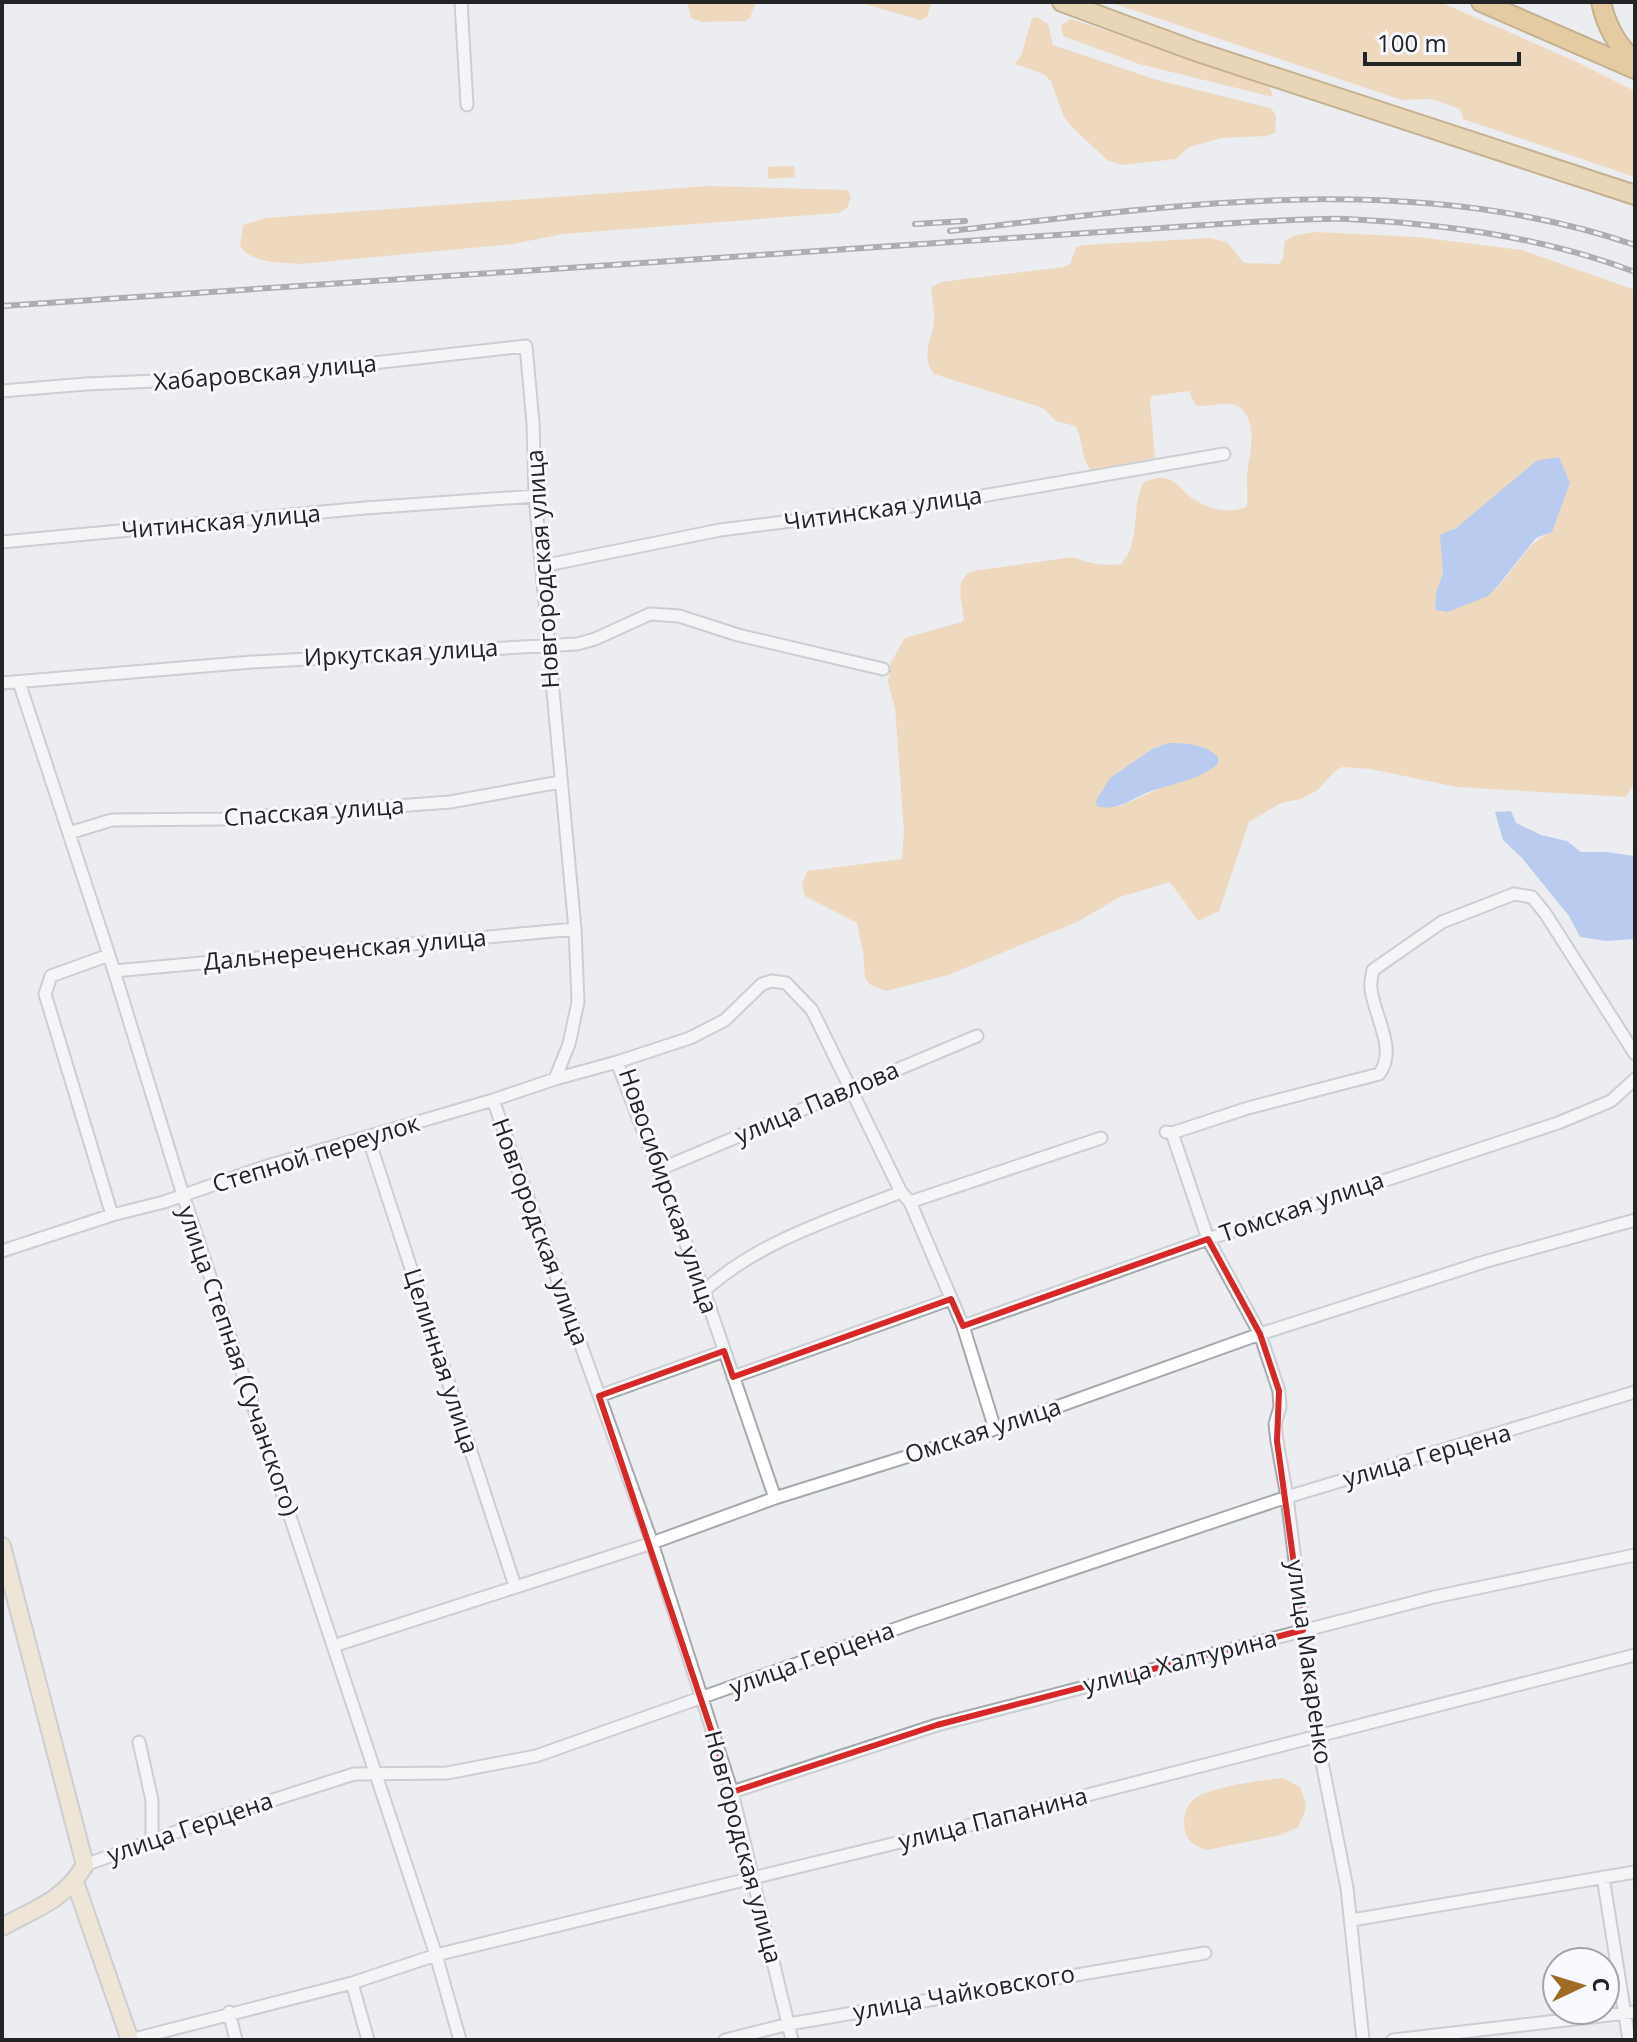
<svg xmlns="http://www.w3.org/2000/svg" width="1637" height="2042" font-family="'Open Sans',sans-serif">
  <rect width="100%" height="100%" fill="#ebedf1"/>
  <path fill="#f4c182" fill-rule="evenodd" d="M 687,2 L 756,2 L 750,18 L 745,21 L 702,22 L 691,18 Z
    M 858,2 L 932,2 L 927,17 L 920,20 Z
    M 1109,2 L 1440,2 L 1575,61 L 1635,91 L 1635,177 L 1463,119 L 1460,109 L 1432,99 L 1402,100 Z
    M 1037,17 L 1048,24 L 1053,45 L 1157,80 L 1271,108 L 1276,116 L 1275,133 L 1266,136 L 1222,138 L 1189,147 L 1176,159 L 1121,165 L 1107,160 L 1071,126 L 1064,117 L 1051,81 L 1043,74 L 1015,64 L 1022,53 L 1032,18 Z
    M 1071,19 L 1269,84 L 1273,97 L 1139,64 L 1063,36 L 1061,25 Z
    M 794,166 L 795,177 L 768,179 L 768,167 Z
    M 708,186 L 848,190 L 851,198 L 847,208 L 838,213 L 563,234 L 513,244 L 301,264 C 280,262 252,264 240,246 L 243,225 L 266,218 Z
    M 1316,232 L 1418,237 L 1522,250 L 1635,290 L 1635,782 L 1626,797 L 1457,787 L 1370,769 L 1342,767 L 1334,772 L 1318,790 L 1301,799 L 1281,803 L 1249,822 L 1219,911 L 1198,921 L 1170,882 L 1120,897 L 1077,922 L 948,975 L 886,991 L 869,984 L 865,978 L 863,952 L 857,923 L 805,896 L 802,885 L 807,871 L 902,859 L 904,831 L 895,708 L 888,682 L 891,662 L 905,638 L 962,622 L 964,618 C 962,600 953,579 973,571 L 1073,557 C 1089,564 1104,566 1121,564 C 1142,541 1130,507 1144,482 C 1152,479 1160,476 1168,479 C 1177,482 1182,490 1188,495 C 1204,508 1229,516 1247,506 C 1248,494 1246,479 1248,467 C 1251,451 1257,419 1239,407 C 1226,399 1209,409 1195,405 L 1189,391 L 1152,396 L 1150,399 L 1155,458 L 1091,470 C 1080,458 1084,439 1075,426 L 1056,421 L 1043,408 L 934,374 C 920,356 932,340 934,322 C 935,311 932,299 931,288 L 941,282 L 1064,267 L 1070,264 L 1076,247 L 1084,245 L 1210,238 L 1227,242 L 1244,263 L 1279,264 L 1283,258 L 1285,241 L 1296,235 ZM 1570,483 L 1552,532 C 1522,544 1515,575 1490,593 C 1477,603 1452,606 1435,610 L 1436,592 L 1443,573 L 1441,535 L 1456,528 L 1507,488 ZM 1168,743 L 1161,788 L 1118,807 L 1110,778 L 1152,749 Z
    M 1283,1778 L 1300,1787 L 1305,1801 L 1306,1809 L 1298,1827 L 1281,1835 L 1207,1850 C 1197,1847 1187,1842 1185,1831 C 1183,1820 1184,1809 1192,1801 C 1204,1787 1264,1780 1283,1778 Z"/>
  <path fill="#7ca3ec" d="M 1559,457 L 1570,483 L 1552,532 L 1536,538 L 1501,582 L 1488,596 L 1448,612 L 1435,610 L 1436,592 L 1443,573 L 1440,535 L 1456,528 L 1536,461 Z
    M 1168,743 C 1185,743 1206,744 1218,757 L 1218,764 C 1195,782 1172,783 1146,793 C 1130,800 1115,812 1097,806 L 1096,801 L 1110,778 L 1152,749 Z
    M 1511,811 L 1516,823 L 1541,835 L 1567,841 L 1581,852 L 1606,852 L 1634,856 L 1635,939 L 1607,941 L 1580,937 L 1569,916 L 1522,858 L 1503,840 L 1495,812 Z"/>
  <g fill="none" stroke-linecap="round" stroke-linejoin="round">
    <defs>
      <path id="minor" d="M 461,2 L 467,105
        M 2,391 L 86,384 L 248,377 L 526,346 L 533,423 L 535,496 L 575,929 L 578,1002 L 569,1044 L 555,1079 L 493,1100 L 652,1543 L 732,1792 L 792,2040
        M 2,542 L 365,508 L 535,496
        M 542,566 L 720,530 L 959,500 L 1224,454
        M 19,682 L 109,955 L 183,1195 L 436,1955 L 460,2040
        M 2,683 L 252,662 L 577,644 L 595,639 L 650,614 L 679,616 L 738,635 L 883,669
        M 69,833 L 112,820 L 222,819 L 450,802 L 560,782
        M 109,955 L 51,976 L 45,994 L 112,1215
        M 114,971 L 575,929
        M 555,1079 L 617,1062
        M 1166,1132 L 1172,1133 L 1248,1108 L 1379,1074 C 1398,1050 1374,1016 1371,989 C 1370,983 1372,976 1373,970 L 1442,922 L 1514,894 L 1532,897 L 1545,913 L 1635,1054
        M 1172,1133 L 1208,1239 L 1260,1334 L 1279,1391 L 1280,1407 L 1275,1424 L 1277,1441 L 1287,1497 L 1317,1737 L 1347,1888 L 1363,2040
        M 368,1137 L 515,1586
        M 658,1170 L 977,1036
        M 910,1202 L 1101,1138
        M 2,1251 L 112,1215 L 164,1202 L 264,1167 L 493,1100
        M 704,1291 C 759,1241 833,1219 901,1192
        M 963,1326 L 1208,1239 L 1558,1123 L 1611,1101 L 1635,1079
        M 733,1377 L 951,1299
        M 599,1396 L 724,1351
        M 775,1498 L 704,1291 L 617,1062 L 690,1038 L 725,1020 L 762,984 L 772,981 L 786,983 L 812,1010 L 901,1192 L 910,1202 L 963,1326 L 995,1429
        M 333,1646 L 652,1543 L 775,1498 L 995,1429 L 1260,1334 L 1487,1261 L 1635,1220
        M 139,1742 L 152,1800 L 152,1840
        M 732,1792 L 937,1725 L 1434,1597 L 1635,1555
        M 85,1865 L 201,1823 L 354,1774 L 447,1773 L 536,1756 L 915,1622 L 1287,1497 L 1635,1392
        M 1603,1877 L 1629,2040
        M 1352,1920 L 1635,1872
        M 352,1983 L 368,2040
        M 229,2012 L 236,2040
        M 130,2040 L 352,1983 L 436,1955 L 962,1827 L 1635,1655
        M 725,2040 L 789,2024 L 1205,1953
        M 1393,2040 L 1635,2012"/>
      <path id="secondary" d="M 2,1546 L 85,1865 C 64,1900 37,1908 2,1927
        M 75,1882 L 130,2040"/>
      <path id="primary" d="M 1062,2 L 1195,51 L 1635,195"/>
      <path id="trunk" d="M 1481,2 L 1635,69
        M 1601,2 C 1606,25 1617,46 1635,61"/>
    </defs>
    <use href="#minor" stroke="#a6a9ac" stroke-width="15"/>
    <use href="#secondary" stroke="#a6a9ac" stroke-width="20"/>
    <use href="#primary" stroke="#96681a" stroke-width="22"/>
    <use href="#trunk" stroke="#96681a" stroke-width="22"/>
    <use href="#minor" stroke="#fff" stroke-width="11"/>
    <use href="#secondary" stroke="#f2dcb8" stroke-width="16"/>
    <use href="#primary" stroke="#e5ba72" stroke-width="18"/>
    <use href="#trunk" stroke="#dca343" stroke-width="18"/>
    <defs>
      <path id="rail" d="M 915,224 L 965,221
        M 950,231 C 1176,205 1414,169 1635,245
        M 2,306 L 1250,222 C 1282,221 1315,218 1347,219 C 1444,224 1544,237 1635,272"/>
    </defs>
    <use href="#rail" stroke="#616264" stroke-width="6"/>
    <use href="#rail" stroke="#f8faff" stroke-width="3" stroke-dasharray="9" stroke-linecap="butt"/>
  </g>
  <path d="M0 0H1637V2042H0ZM 1208,1239 L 1260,1334 L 1279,1391 L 1277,1441 L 1303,1630 L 937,1725 L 732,1792 L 599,1396 L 724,1351 L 733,1377 L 951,1299 L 963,1326 Z" fill="#ebedf1" fill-opacity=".55" fill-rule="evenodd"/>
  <path fill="none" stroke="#d62828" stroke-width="6" stroke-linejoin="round" d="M 1208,1239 L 1260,1334 L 1279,1391 L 1277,1441 L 1303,1630 L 937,1725 L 732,1792 L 599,1396 L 724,1351 L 733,1377 L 951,1299 L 963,1326 Z"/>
  <g text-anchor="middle" stroke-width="6" stroke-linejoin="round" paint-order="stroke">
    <g font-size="24" fill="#232426" stroke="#f8faff">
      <text transform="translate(265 373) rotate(-5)" y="8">Хабаровская улица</text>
      <text transform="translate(883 509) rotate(-8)" y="8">Читинская улица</text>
      <text transform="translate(221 522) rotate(-5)" y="8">Читинская улица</text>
      <text transform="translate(543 569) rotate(-94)" y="8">Новгородская улица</text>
      <text transform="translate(401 653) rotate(-3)" y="8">Иркутская улица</text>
      <text transform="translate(314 812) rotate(-4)" y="8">Спасская улица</text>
      <text transform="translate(345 950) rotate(-5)" y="8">Дальнереченская улица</text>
      <text transform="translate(817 1103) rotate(-23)" y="8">улица Павлова</text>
      <text transform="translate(316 1154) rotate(-17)" y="8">Степной переулок</text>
      <text transform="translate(668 1191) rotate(71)" y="8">Новосибирская улица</text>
      <text transform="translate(1302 1207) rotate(-19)" y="8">Томская улица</text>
      <text transform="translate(540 1232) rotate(70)" y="8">Новгородская улица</text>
      <text transform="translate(238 1361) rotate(71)" y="8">улица Степная (Сучанского)</text>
      <text transform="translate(441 1361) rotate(72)" y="8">Целинная улица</text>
      <text transform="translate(983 1431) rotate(-18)" y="8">Омская улица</text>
      <text transform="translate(1427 1456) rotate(-16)" y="8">улица Герцена</text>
      <text transform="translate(812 1659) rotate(-20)" y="8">улица Герцена</text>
      <text transform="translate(1180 1662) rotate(-14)" y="8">улица Халтурина</text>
      <text transform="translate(1309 1662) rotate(82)" y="8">улица Макаренко</text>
      <text transform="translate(993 1819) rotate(-14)" y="8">улица Папанина</text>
      <text transform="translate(190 1828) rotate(-19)" y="8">улица Герцена</text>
      <text transform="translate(743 1847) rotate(75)" y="8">Новгородская улица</text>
      <text transform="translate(964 1993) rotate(-10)" y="8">улица Чайковского</text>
    </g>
  </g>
  <rect width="1637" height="2042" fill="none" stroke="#232426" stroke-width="8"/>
  <g transform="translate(1581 1986) rotate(86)"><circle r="38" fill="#f8faff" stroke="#a3a4a8" stroke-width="2"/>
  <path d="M0-6L14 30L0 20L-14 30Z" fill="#9f6c23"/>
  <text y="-12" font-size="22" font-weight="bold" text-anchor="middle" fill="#232426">С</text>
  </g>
  <path d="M1365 52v12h154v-12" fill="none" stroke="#232426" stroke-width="4"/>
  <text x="1377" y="52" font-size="24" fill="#232426" stroke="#f8faff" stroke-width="6" paint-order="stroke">100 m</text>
</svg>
